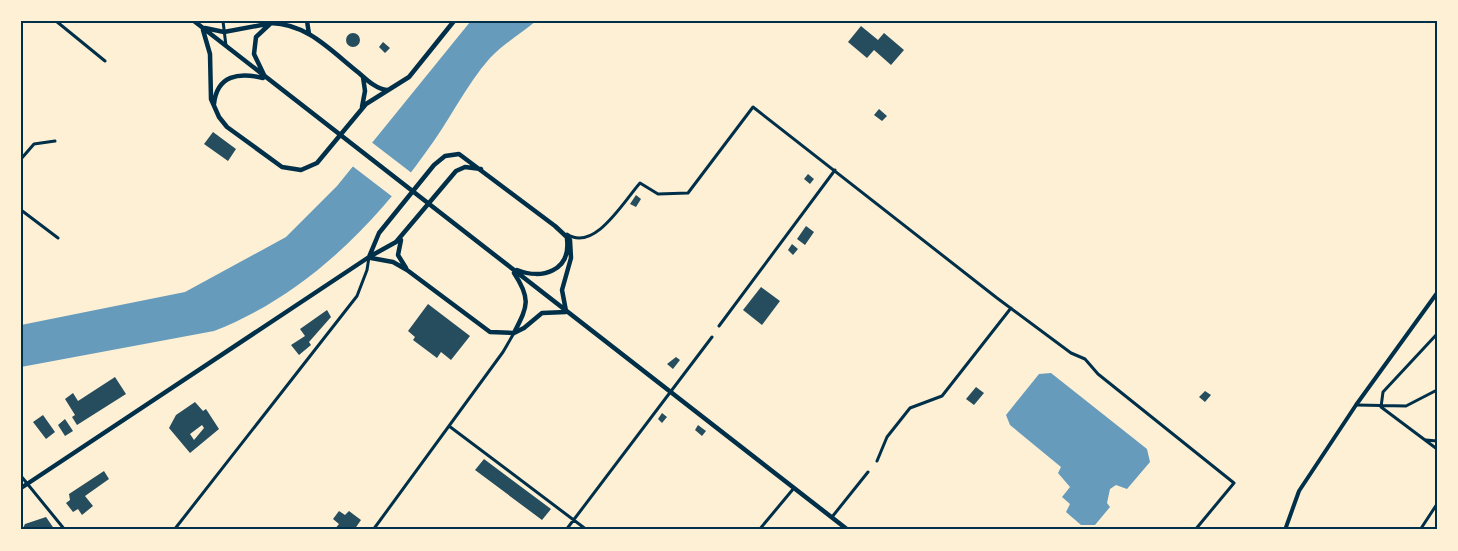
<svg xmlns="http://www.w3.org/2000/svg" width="1458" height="551" font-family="Manrope,sans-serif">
  <rect width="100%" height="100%" fill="#fdf0d5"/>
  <path fill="#669bbc" d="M 536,21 C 522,33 503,44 490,58 C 466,85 448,123 426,152 C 372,228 302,297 214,331 L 21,367 L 21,325 L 185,292 L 286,237 L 337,186 L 470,22 Z
    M 1051,373 L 1147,449 L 1150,462 L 1127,489 L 1116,485 L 1110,489 L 1107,503 L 1110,507 L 1095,525 L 1081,525 L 1066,512 L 1070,504 L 1062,497 L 1070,487 L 1058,473 L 1061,467 L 1010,425 L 1006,415 L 1039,374 Z"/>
  <path fill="#fdf0d5" d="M 370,141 L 413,174 L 394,198 L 351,165 Z"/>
  <path fill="#264d5e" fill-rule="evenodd" d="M 861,26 L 878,40 L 884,33 L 904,50 L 891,65 L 874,50 L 867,58 L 848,42 Z
    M346 40a7 7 0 1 1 14 0a7 7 0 1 1-14 0Z
    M 383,42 L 390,48 L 385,53 L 379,47 Z
    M 879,109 L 887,116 L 882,121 L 874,115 Z
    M 213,132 L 236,149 L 228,161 L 204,144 Z
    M 808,174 L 814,179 L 810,184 L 804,179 Z
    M 636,195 L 641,199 L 636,207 L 630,204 Z
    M 806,226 L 814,232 L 805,245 L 797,239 Z
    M 792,244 L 798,249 L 793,255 L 788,250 Z
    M 761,287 L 780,301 L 762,325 L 743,310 Z
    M 428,304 L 470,336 L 451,360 L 441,352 L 437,358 L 413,340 L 415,337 L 408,331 Z
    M 327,310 L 331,317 L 309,342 L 311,345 L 299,355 L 291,345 L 305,336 L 300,329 Z
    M 676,357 L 680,360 L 673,369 L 667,364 Z
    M 115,377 L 126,394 L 77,425 L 72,417 L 75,415 L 65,399 L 73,393 L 78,401 Z
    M 976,387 L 984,393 L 974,405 L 966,399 Z
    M 1205,391 L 1211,395 L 1205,402 L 1199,397 Z
    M 195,402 L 203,411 L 206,409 L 219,429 L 190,453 L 169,428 L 176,415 ZM 202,425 L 204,428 L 194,440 L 190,434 Z
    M 662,413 L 667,417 L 662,423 L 658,419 Z
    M 43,415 L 55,432 L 46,439 L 33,422 Z
    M 65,419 L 73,431 L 65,436 L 58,425 Z
    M 698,425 L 706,431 L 702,436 L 695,430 Z
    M 484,459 L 551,509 L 542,520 L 475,470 Z
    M 104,471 L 109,479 L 85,496 L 93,506 L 82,515 L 78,509 L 73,512 L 66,503 L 70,500 L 69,494 Z
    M 339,511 L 345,515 L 349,511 L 361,520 L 354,530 L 334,530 L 339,524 L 333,519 Z
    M 46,517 L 55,530 L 22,530 L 25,524 Z"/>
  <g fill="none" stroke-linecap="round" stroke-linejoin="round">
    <path stroke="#003049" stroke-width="3" d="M 56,21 L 105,61
      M 223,21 L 226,46
      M 21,159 L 34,144 L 55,141
      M 21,210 L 58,238
      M 567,234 C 594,253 624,201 640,183 L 658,194 L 688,193 L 753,107 L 997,298 L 1071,353 L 1085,359 L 1098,374 L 1234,483 L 1195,530
      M 719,326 L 835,170
      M 1437,334 L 1383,392 L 1381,407 L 1437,449
      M 1356,405 L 1406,406 L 1437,390
      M 449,426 L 587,530
      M 1426,440 L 1437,441
      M 877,461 L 887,437 L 910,408 L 942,396 L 1011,308
      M 21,476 L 65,530
      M 832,517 L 868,472
      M 174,530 L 357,296 L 367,270 L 369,257
      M 373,530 L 503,352 L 514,333
      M 566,530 L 712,337
      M 759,530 L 794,488
      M 1420,530 L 1437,504"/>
    <path stroke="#003049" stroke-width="4" d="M 1285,530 L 1299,491 L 1356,405 L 1437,293"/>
    <path stroke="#003049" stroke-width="4.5" d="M 194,21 L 848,530
      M 307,21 L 309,34
      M 205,28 L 224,32 L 267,24
      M 203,30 L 210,54 L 211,99 L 219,117 L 227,127 L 282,167 L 301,170 L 317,163 L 366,104 L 409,77 L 454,21
      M 265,77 L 254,54 L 256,37 L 271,23 C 308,24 331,51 359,73 C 367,80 376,89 387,90
      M 214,104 C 217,75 239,72 263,78
      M 362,107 L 365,91 L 363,77
      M 401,240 L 398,255 L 406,268
      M 369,257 L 379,233 L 434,165 L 445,156 L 459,154 L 555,226 L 570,240 L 571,258 L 562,290 L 566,311
      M 371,258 L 393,262 L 407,270 L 490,332 L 514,333 L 524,328 L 542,313 L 566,312
      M 517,270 C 542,280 571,271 567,239
      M 514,333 C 527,307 532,300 514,273
      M 21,488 L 369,257 L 396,242 L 456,171 L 465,167 L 481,169"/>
  </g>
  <rect width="1458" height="551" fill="none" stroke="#fdf0d5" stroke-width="45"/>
  <rect x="22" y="22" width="1414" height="506" fill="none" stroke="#003049" stroke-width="2"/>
</svg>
